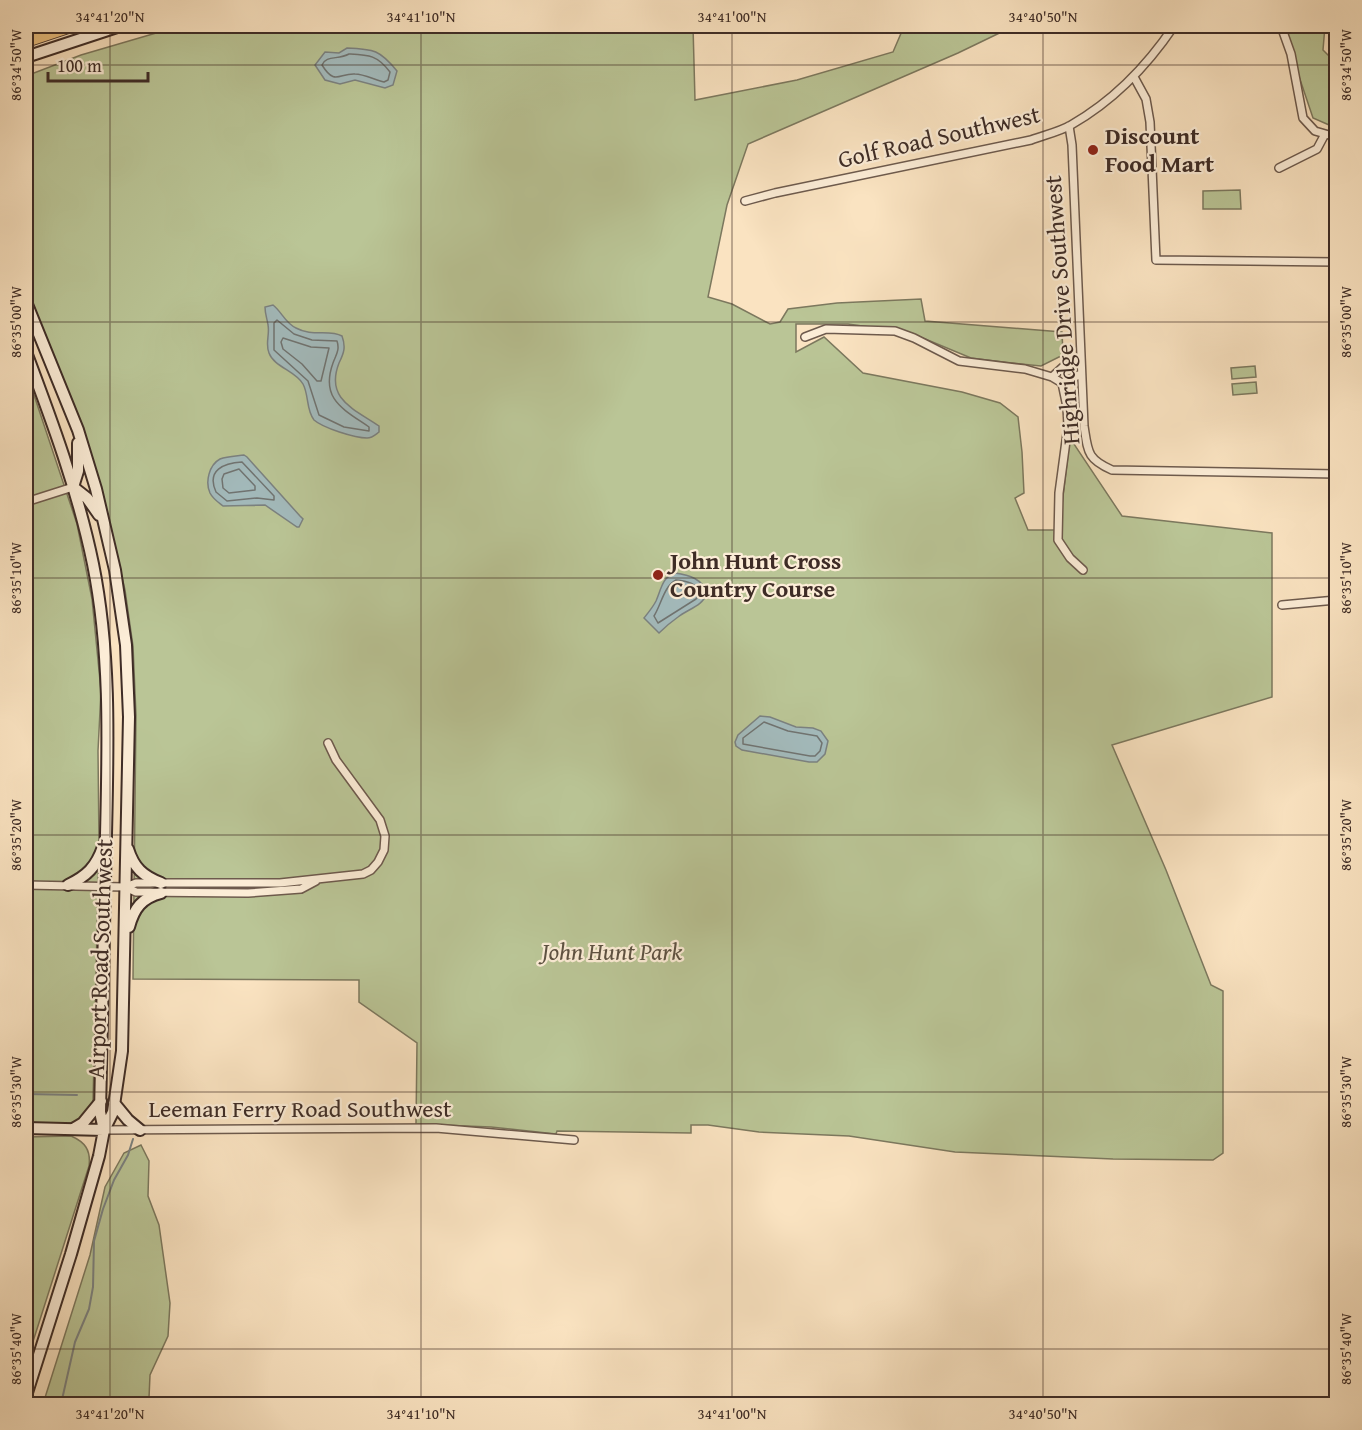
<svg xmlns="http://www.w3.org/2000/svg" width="1362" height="1430" font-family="'Gentium Book Plus',serif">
  <rect width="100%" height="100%" fill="#fae3c1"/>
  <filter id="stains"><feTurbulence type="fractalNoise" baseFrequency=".00333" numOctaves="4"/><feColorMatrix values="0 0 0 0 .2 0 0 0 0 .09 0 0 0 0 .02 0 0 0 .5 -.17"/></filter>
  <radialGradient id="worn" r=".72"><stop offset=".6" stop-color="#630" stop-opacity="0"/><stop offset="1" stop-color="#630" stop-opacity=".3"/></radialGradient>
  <path fill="#bac596" stroke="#7c785e" stroke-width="1.5" d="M 180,26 L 693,26 L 695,100 L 797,80 L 893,52 L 902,31 L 902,26 L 1014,26 L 958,53 L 748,144 L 727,205 L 708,297 L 732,304 L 770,324 L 780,322 L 788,309 L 837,303 L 921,299 L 925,321 L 1062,332 L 1063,355 L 1041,366 L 1010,363 L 971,358 L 918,336 L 890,330 L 848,324 L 796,324 L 796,352 L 824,337 L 863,373 L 962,392 L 1000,403 L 1018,417 L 1022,452 L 1024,493 L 1015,498 L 1028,530 L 1059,530 L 1070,438 L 1122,516 L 1272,533 L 1272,697 L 1112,745 L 1166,870 L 1211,985 L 1223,991 L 1223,1153 L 1213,1160 L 1113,1159 L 955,1152 L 849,1136 L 759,1132 L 708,1125 L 691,1125 L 691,1133 L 557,1131 L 556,1134 L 491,1127 L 416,1124 L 417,1043 L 359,1002 L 359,980 L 133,979 L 136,715 L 133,646 L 125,590 L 101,487 L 65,386 L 26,288 L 26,76 L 81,55 Z
    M 1282,26 L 1325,26 L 1323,50 L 1336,63 L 1336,128 L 1313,118 Z
    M 1240,190 L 1241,209 L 1203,209 L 1203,191 Z
    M 1255,366 L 1256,377 L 1232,379 L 1231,368 Z
    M 26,371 L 77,524 L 92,599 L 101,691 L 98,751 L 99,844 L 93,1102 C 81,1131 51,1125 26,1125 Z
    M 1256,382 L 1257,393 L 1233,395 L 1232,384 Z
    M 71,1136 C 85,1142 91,1150 89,1166 L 29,1354 L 26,1354 L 26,1137 Z
    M 141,1145 L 149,1161 L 148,1196 L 159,1225 L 170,1303 L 168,1336 L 150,1375 L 149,1398 L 156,1404 L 43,1404 L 90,1255 L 105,1187 L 124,1153 Z"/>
  <path fill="#a3bbbd" stroke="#7b8281" stroke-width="1.5" d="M 347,48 C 374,49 380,50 397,71 L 393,85 L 385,88 L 355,80 L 340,84 L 325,80 L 315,65 L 325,52 L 339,53 Z
    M 273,305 C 282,312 285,323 296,328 C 312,337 330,329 342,336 C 346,347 344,353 339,363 C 325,399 354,409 379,426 L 379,432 C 375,435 372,438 367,438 C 355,438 323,428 314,420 C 306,410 309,395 303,384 C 296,371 274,367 269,353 C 265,344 270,334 268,325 C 267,318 265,314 265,307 Z
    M 244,455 L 247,457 L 300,516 L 303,519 L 299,527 L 297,527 L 265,505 L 223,506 C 218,502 213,499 210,493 C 205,482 209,465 220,459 C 227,456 236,456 244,455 Z
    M 675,573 C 690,575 702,579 707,593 C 703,606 688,609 678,617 C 671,622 665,627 659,633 L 644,618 C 648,613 653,607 656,601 C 661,590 662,577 675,573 Z
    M 760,716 L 770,717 L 796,727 L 813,728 L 821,731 L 828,741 L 825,754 L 817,762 L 809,762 L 742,750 L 736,746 L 735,742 L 738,735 Z"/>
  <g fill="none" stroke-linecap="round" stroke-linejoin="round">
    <path stroke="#707472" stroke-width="1.5" d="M 349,54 C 369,55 377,55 390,72 L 388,80 L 384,82 C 375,80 364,74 355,74 C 339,73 335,86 322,65 C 326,55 338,60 349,54 Z
      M 277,320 L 294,334 L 312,340 L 337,341 C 340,350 336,355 333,363 C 320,399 343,409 369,427 L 369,431 L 344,427 L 319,415 L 308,381 L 274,350 L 274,323 Z
      M 283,338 L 311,347 L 329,348 L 321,381 L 317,381 L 302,364 L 283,349 L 281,342 Z
      M 242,462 L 274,496 L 274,500 L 257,498 L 227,501 L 216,492 C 206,470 224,463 242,462 Z
      M 239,469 L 255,486 L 255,490 L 229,493 L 223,488 L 222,479 L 224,474 Z
      M 676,580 C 686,581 698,583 700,594 L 696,599 L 658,623 L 654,616 C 661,605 664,586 676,580 Z
      M 764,722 L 788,731 L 817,736 L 822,743 L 820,751 L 815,756 L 810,756 L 743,744 L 743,738 Z"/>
    <path stroke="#7b8281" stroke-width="2" d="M 26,1094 L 77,1095
      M 61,1404 L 75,1342 L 89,1309 L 93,1287 L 94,1241 L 103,1209 L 114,1180 L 128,1155 L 133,1139"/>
    <defs>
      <path id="street" d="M 1281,26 L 1291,54 L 1303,118 L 1315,131 L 1336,137
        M 1134,77 L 1146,99 L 1150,122 L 1156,260 L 1336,262
        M 1069,126 L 1072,145 L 1084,426 C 1088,452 1087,459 1112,470 L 1336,474
        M 1279,168 L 1317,149 L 1325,134
        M 745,201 L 775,193 L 1031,140 C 1044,135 1059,132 1071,125 C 1113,101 1147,66 1174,26
        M 805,337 L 826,329 L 895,331 L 914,338 L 959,361 L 1025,369 L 1052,377 L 1062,383 L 1067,407 L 1068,426 L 1059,493 L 1058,540 L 1070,558 L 1083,570
        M 1052,377 L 1064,366 L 1081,362
        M 1062,383 L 1081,374
        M 26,502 L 73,487
        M 1282,605 L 1336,600
        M 26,885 L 125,887 L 136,883 L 280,883 L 363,874 L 371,870 L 378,862 L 384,850 L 385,836 L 380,820 L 336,760 L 328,743
        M 125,887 L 136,892 L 248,893 L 301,889 L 316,881
        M 104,1130 L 436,1128 L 574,1140"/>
      <path id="secondary" d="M 26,57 L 120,26
        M 26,302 L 78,430 L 96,489 L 115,570 L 126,645 L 129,717 L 122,1051 L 113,1112 L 104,1130 L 99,1156 L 71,1254 L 26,1396
        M 26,352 C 52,421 78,491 93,564 C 111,653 108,745 106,835 C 104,927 102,1019 100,1112 L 104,1130
        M 73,487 L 78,471 L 78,443
        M 73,487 L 87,498 L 99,515
        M 128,849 C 134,868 143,876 161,883
        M 68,885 C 87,876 96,867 103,847
        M 129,927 C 134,908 142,898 161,893
        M 114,1103 L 128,1120 L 140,1130
        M 26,1128 L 104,1130
        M 73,1129 L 83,1123 L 101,1101"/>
      <path id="highway" d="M 26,27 L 29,26
        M 26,40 L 68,26"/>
    </defs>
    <use href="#street" stroke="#6d5a4d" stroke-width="10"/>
    <use href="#secondary" stroke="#3e2c26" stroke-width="14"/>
    <use href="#highway" stroke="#3e2c26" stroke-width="16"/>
    <use href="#street" stroke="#fcedd7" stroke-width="7"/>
    <use href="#secondary" stroke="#fcedd7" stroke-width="10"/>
    <use href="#highway" stroke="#edc280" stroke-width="14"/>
  </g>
  <path fill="none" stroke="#3e2c26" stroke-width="1.5" stroke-opacity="0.45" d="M 110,26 L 110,1404M 421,26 L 421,1404M 732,26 L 732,1404M 1043,26 L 1043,1404M 26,65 L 1336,65M 26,322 L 1336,322M 26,578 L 1336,578M 26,835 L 1336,835M 26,1092 L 1336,1092M 26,1349 L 1336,1349"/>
  <g fill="#8f2418" stroke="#fcedd7" stroke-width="2">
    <circle cx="1093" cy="150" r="6"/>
    <circle cx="658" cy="575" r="6"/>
  </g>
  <g text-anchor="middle" stroke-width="4.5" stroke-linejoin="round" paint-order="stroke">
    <g font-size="24" font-weight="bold" fill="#3e2c26" stroke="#fcedd7" text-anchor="start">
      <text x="1105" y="144">Discount<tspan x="1105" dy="28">Food Mart</tspan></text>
      <text x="670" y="569">John Hunt Cross<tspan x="670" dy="28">Country Course</tspan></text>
    </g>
    <g font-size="24" fill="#3e2c26" stroke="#fcedd7">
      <text transform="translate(939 137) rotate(-13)" y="8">Golf Road Southwest</text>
      <text transform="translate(1062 310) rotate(-94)" y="8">Highridge Drive Southwest</text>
      <text transform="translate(100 959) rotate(-88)" y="8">Airport Road Southwest</text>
      <text x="300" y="1117">Leeman Ferry Road Southwest</text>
    </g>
    <g font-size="24" font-style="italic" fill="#5d5242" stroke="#fcedd7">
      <text x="612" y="960">John Hunt Park</text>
    </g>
  </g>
  <rect width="1362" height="1430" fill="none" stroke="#fae3c1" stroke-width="66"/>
  <path d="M48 72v9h100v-9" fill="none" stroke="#3e2c26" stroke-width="3"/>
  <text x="57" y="72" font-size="18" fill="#3e2c26" stroke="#fcedd7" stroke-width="4.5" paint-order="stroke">100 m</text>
  <rect x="33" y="33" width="1296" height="1364" fill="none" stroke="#3e2c26" stroke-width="2"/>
  <g font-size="15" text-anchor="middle" fill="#3e2c26">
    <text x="110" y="22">34°41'20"N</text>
    <text x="421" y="22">34°41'10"N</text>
    <text x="732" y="22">34°41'00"N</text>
    <text x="1043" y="22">34°40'50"N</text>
    <text transform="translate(1346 65) rotate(-90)" y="5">86°34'50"W</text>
    <text transform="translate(16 65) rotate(-90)" y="5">86°34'50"W</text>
    <text transform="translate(1346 322) rotate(-90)" y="5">86°35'00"W</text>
    <text transform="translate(16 322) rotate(-90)" y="5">86°35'00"W</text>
    <text transform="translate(1346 578) rotate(-90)" y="5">86°35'10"W</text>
    <text transform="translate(16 578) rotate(-90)" y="5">86°35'10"W</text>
    <text transform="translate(1346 835) rotate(-90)" y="5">86°35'20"W</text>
    <text transform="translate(16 835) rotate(-90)" y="5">86°35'20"W</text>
    <text transform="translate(1346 1092) rotate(-90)" y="5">86°35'30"W</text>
    <text transform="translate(16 1092) rotate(-90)" y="5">86°35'30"W</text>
    <text transform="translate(1346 1349) rotate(-90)" y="5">86°35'40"W</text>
    <text transform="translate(16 1349) rotate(-90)" y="5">86°35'40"W</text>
    <text x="110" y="1419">34°41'20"N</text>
    <text x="421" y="1419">34°41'10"N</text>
    <text x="732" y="1419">34°41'00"N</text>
    <text x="1043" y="1419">34°40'50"N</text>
  </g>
  <rect width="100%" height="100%" filter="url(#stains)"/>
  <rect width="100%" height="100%" fill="url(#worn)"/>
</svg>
